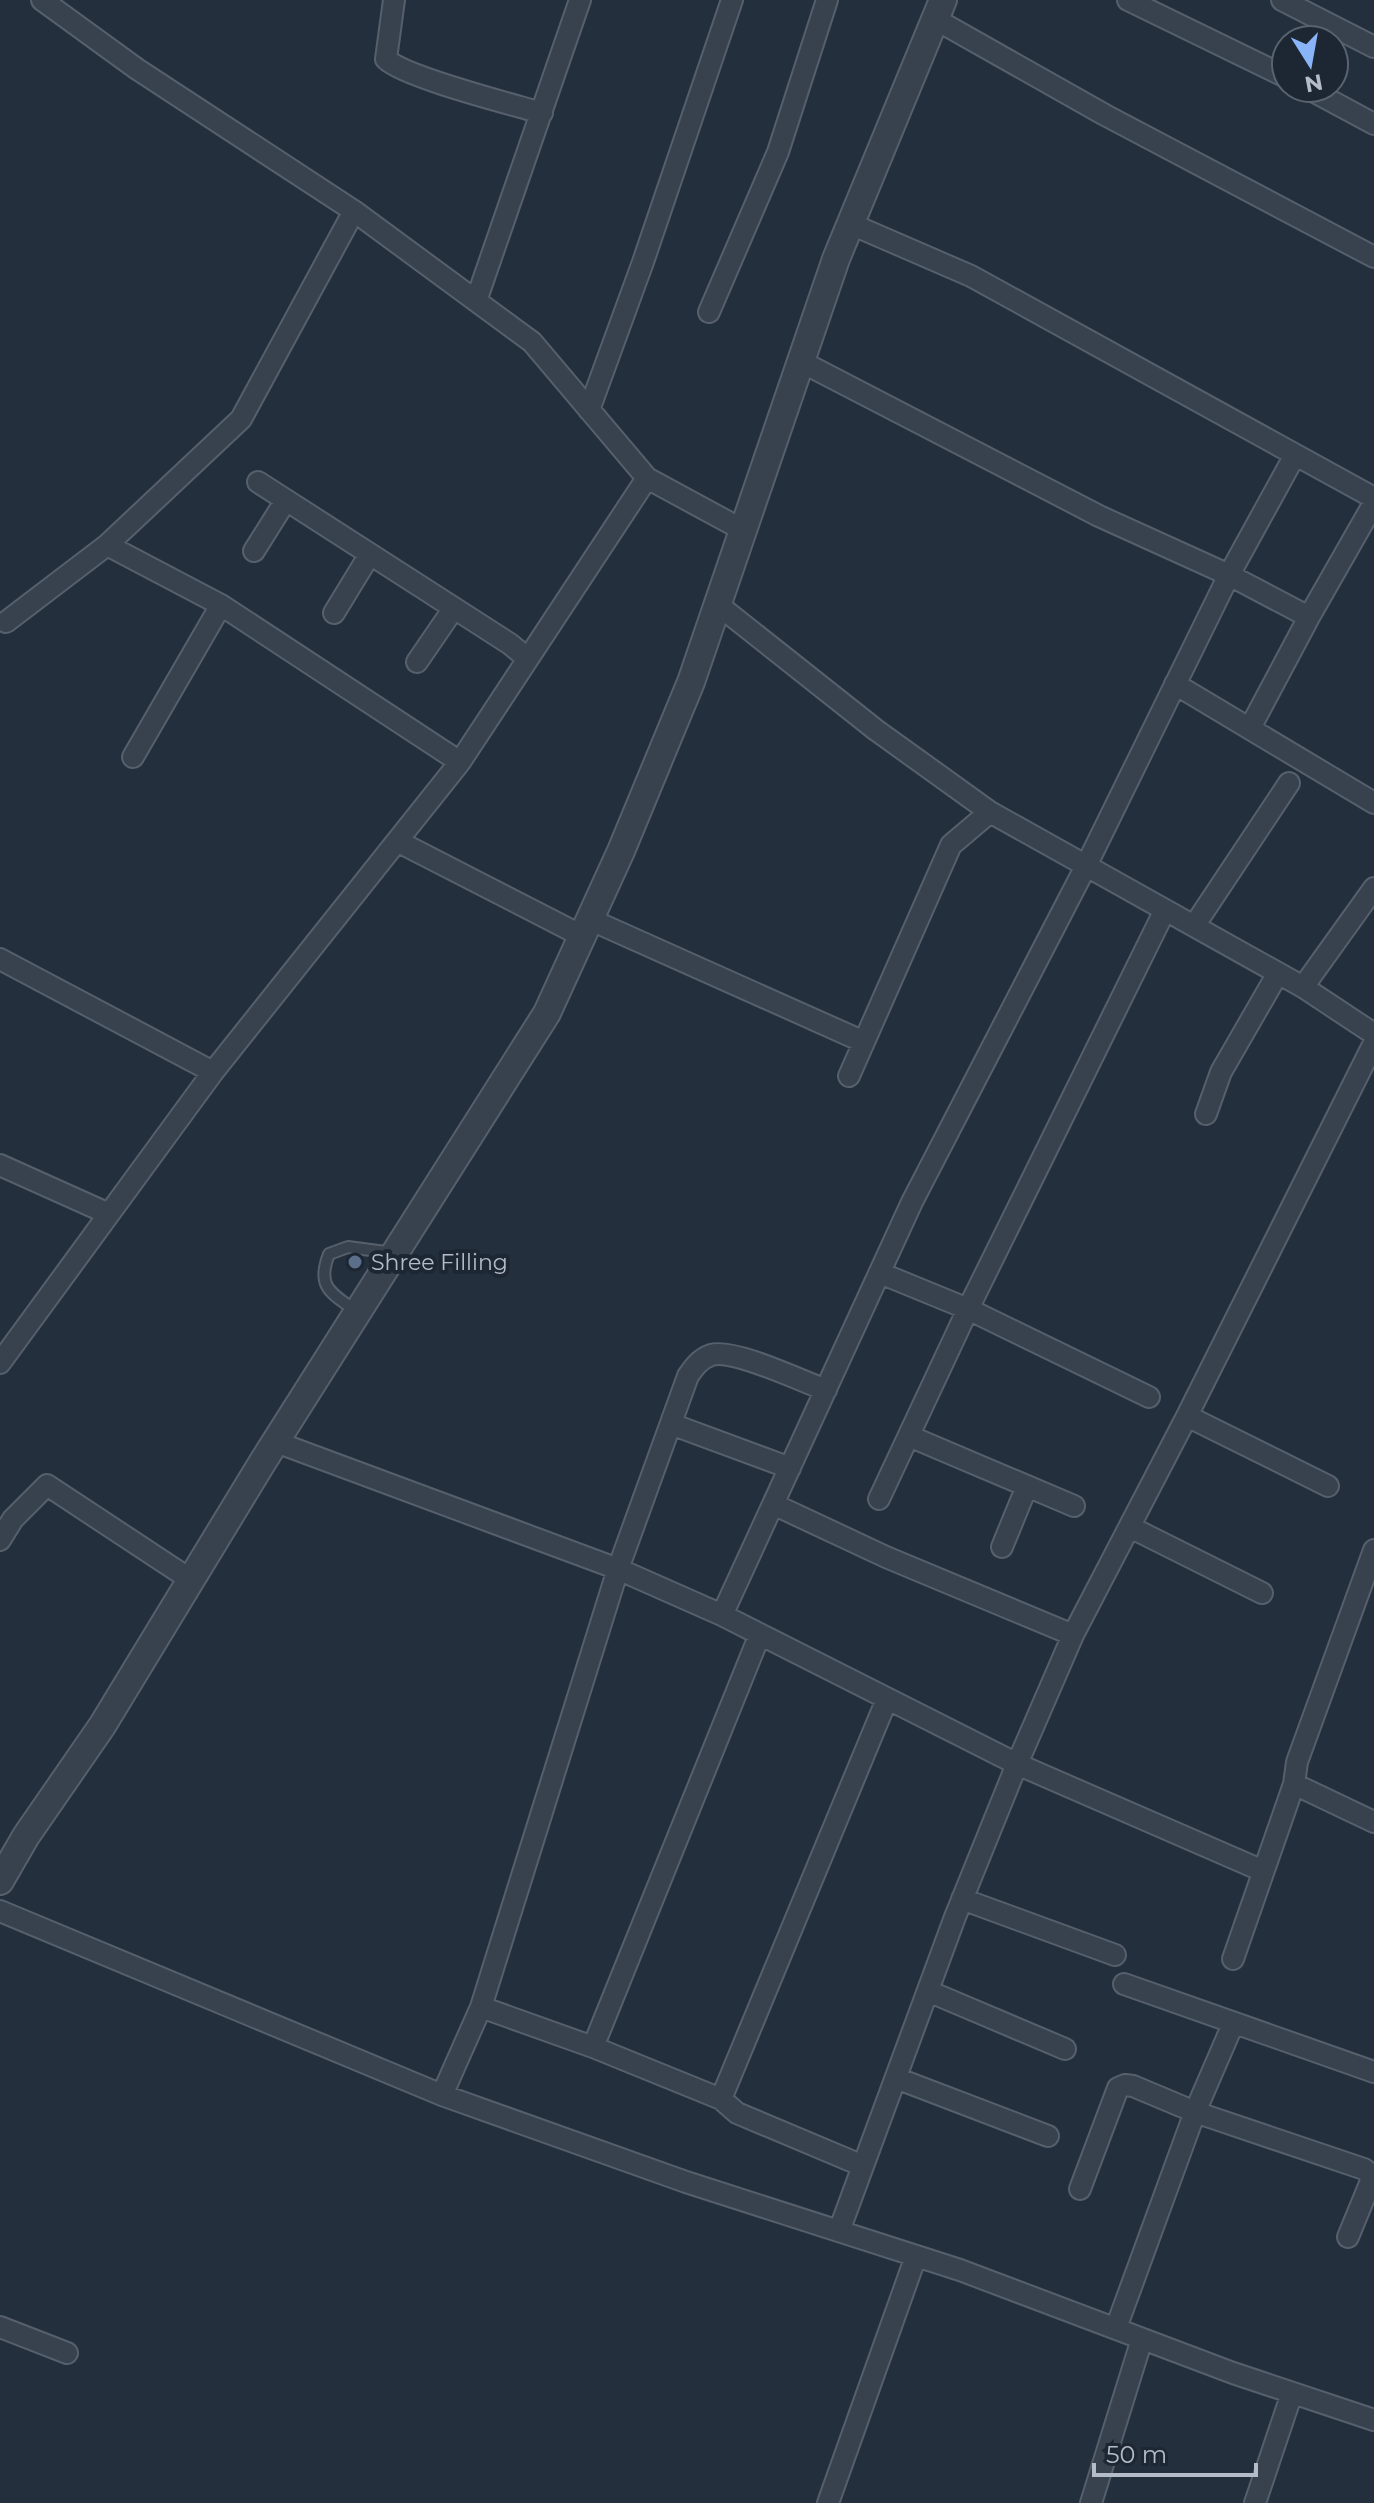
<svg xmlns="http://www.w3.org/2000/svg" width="1374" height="2503" font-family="Montserrat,sans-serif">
  <rect width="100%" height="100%" fill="#242f3e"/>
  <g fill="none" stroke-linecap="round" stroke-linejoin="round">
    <defs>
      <path id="service" d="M 356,1311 C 331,1293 316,1287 329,1254 L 348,1247 L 393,1253"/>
      <path id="minor" d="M 42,0 L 137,69 L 354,211
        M 394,0 L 386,59 C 404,77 511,104 542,113
        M 1128,0 L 1286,77
        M 1282,0 L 1374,47
        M 935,19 L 1105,115 L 1374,257
        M 1307,88 L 1374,124
        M 851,224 L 971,276 L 1374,498
        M 476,301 L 580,0
        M 709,312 L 778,152 L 827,0
        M 800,361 L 1099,516 L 1229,575 L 1309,617
        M 589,410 L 643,262 L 732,0
        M 258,482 L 510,644 L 528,659
        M 107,545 L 221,605 L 460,762
        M 254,551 L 286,500
        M 717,604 L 876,730 L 990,812 L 1303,987 L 1374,1034
        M 334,613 L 370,554
        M 6,622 L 107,545 L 241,419 L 354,211 L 532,342 L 647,478 L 741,529
        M 417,662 L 454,608
        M 1175,684 L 1374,803
        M 1250,728 L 1309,617 L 1374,503
        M 133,757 L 221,605
        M 397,841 L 582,936
        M 589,919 L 864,1042
        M 1194,926 L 1289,783
        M 0,959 L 213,1072
        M 1303,987 L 1374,888
        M 849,1076 L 951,845 L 990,812
        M 1206,1114 L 1221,1072 L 1278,973
        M 0,1165 L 109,1214
        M 0,1363 L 213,1072 L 460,762 L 647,478
        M 1149,1397 L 968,1309 L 1165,910
        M 1187,1416 L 1328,1486
        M 671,1424 L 790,1468
        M 909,1436 L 1074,1506
        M 276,1442 L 618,1569 L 722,1615 L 1017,1764 L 955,1917 L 839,2231
        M 879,1499 L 968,1309 L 880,1273
        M 773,1504 L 886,1557 L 1073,1635
        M 1130,1527 L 1262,1593
        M 0,1540 L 13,1519 L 47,1485 L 191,1580
        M 1002,1547 L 1027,1486
        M 1374,1550 L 1297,1762 L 1294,1784 L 1374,1822
        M 722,1615 L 912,1202 L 1086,866 L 1229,575 L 1295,455
        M 1263,1871 L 1017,1764 L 1073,1635 L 1187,1416 L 1374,1043
        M 962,1899 L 1115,1955
        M 0,1911 L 442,2095 L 686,2182 L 960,2270 L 1233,2373 L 1374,2420
        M 1233,1959 L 1294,1784
        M 1124,1984 L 1374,2072
        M 928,1991 L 1065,2049
        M 481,2007 L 593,2047 L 760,1634
        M 593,2047 L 721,2099 L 737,2113 L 863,2166
        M 896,2078 L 1048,2136
        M 442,2095 L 481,2007 L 618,1569 L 688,1376 C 694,1367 700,1359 711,1355 C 733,1348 801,1381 826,1390
        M 721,2099 L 887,1699
        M 1080,2189 L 1118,2088 L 1125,2085 L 1133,2086 L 1195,2112 L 1364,2169 L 1369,2173 L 1371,2181 L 1348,2237
        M 0,2327 L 67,2353
        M 1116,2328 L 1195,2112 L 1233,2024
        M 828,2503 L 916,2256
        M 1091,2503 L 1142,2339
        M 1255,2503 L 1292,2393"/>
      <path id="tertiary" d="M 0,1881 L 26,1836 L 102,1726 L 262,1463 L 547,1013 L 621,851 L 691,682 L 836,259 L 943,0"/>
    </defs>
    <use href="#service" stroke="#565f6c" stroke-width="14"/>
    <use href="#minor" stroke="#565f6c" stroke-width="24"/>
    <use href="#tertiary" stroke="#565f6c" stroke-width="30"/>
    <use href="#service" stroke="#38414e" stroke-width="10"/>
    <use href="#minor" stroke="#38414e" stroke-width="20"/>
    <use href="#tertiary" stroke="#38414e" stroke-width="26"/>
  </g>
  <circle fill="#5c6f8a" stroke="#1d2633" stroke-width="3" cx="355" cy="1262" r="8"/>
  <g text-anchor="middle" stroke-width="8" stroke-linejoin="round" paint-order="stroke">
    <g font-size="22" fill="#b4bcc9" stroke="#1d2633" text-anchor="start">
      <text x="371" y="1270">Shree Filling</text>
    </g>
  </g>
  <g transform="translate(1310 64) rotate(169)"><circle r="38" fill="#1d2633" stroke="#59626f" stroke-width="2"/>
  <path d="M0-6L14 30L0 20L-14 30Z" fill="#8ab4f8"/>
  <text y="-12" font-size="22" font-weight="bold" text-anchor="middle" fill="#b4bcc9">N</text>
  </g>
  <path d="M1094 2463v12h162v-12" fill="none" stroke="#b4bcc9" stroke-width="4"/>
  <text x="1106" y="2463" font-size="24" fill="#b4bcc9" stroke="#1d2633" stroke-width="6" paint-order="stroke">50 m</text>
</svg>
